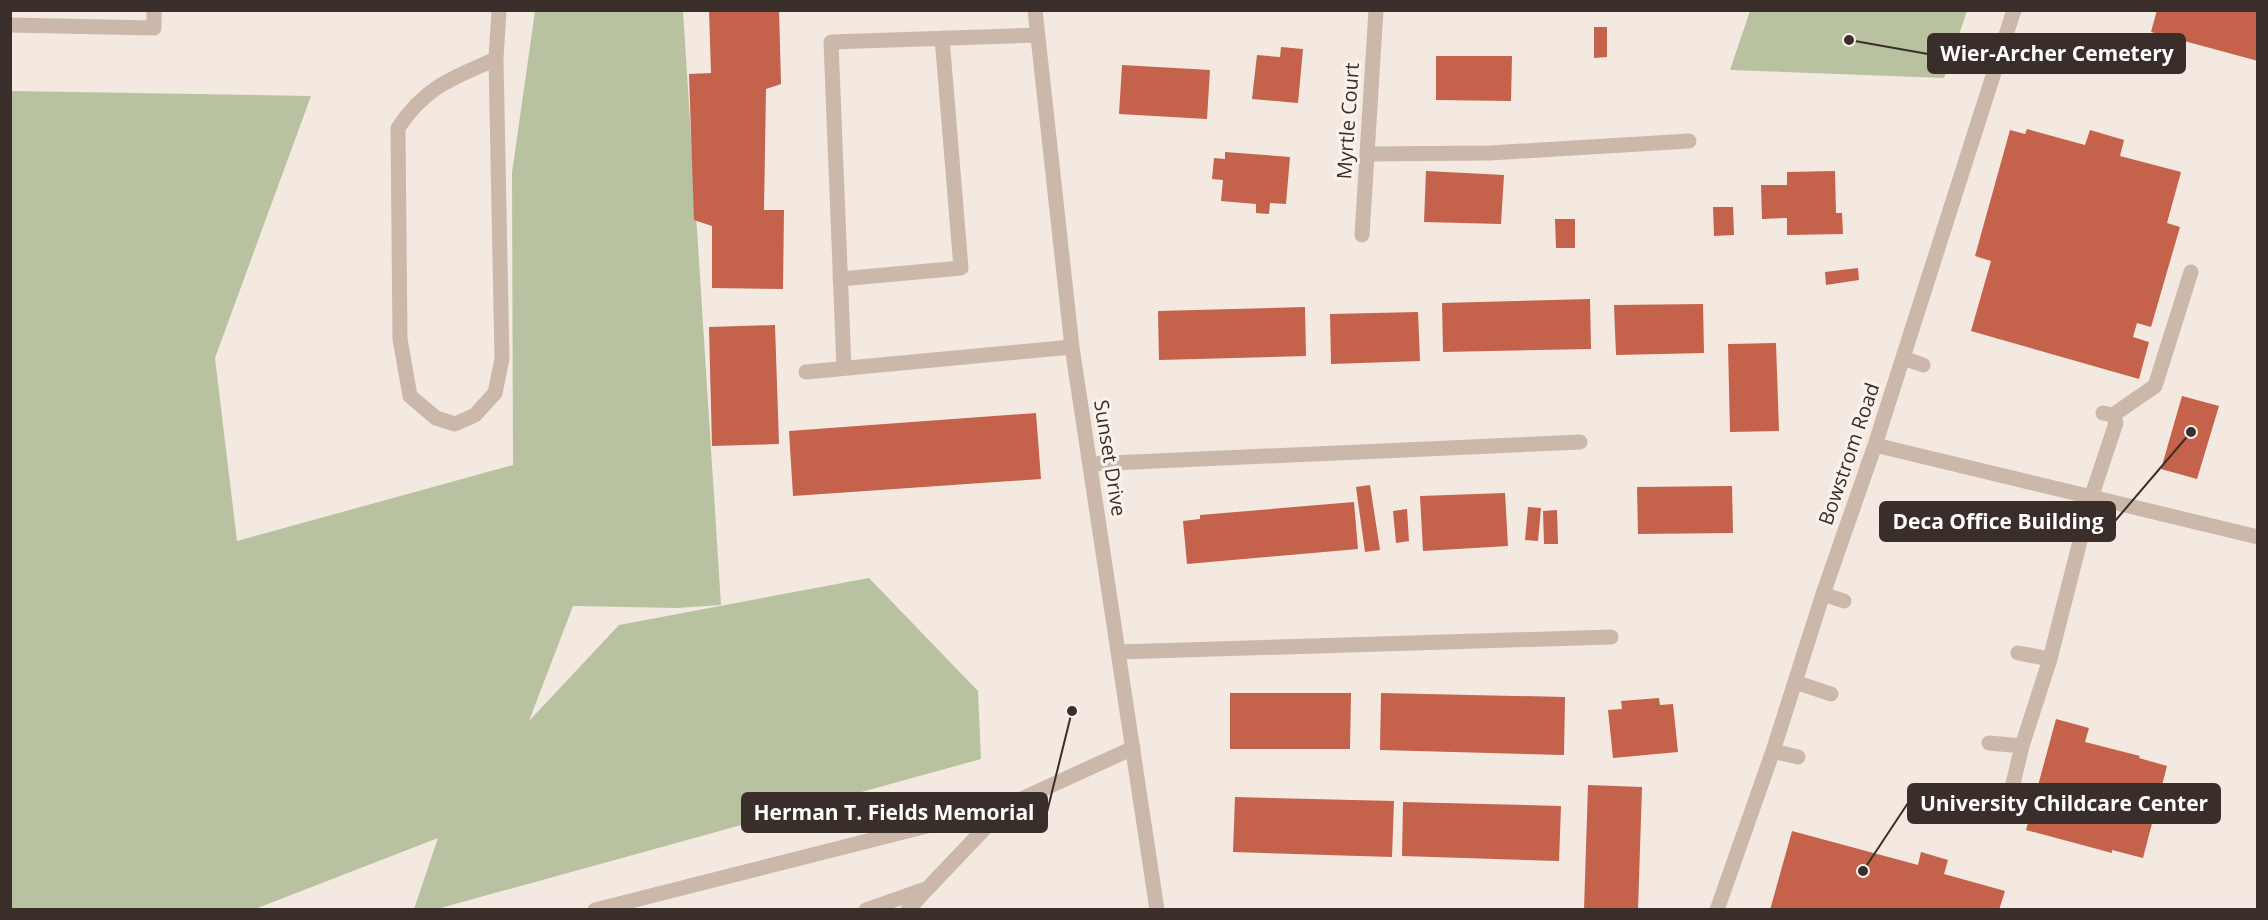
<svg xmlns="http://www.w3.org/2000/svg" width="2268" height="920" font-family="'Open Sans',sans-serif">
  <rect width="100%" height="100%" fill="#f3e9e0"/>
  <path fill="#b9c2a0" d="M 535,11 L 683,11 L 721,605 L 677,608 L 573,606 L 529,721 L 619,625 L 869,578 L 978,691 L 981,759 L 437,909 L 414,909 L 438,838 L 255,909 L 11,910 L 11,91 L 311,96 L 215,358 L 237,541 L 513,465 L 512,173 Z
    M 1750,11 L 1750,10 L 1967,11 L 1944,78 L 1730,70 Z"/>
  <path fill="#c4624c" d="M 709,10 L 779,10 L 781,84 L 766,89 L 764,210 L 784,210 L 783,289 L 712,288 L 712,226 L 694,220 L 689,74 L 711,73 Z
    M 2157,10 L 2258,10 L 2258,61 L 2151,32 Z
    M 1594,27 L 1607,27 L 1607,57 L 1594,58 Z
    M 1281,47 L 1303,49 L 1298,103 L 1252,99 L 1257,55 L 1280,57 Z
    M 1436,56 L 1512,56 L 1511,101 L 1436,100 Z
    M 1122,65 L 1210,70 L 1207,119 L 1119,114 Z
    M 2027,129 L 2085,145 L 2090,130 L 2124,140 L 2120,156 L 2181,172 L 2167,223 L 2180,227 L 2151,327 L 2137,323 L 2133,337 L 2149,342 L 2139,379 L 1971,331 L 1991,261 L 1975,256 L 2010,130 L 2025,134 Z
    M 1225,152 L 1290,157 L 1286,204 L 1270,203 L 1269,214 L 1256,213 L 1256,204 L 1221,201 L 1223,180 L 1212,179 L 1214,158 L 1225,159 Z
    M 1426,171 L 1504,175 L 1501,224 L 1424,222 Z
    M 1835,171 L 1836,213 L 1842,213 L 1843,234 L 1787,235 L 1787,218 L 1762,219 L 1761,185 L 1787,185 L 1787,172 Z
    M 1713,207 L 1733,207 L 1734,235 L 1714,236 Z
    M 1555,219 L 1575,219 L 1575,248 L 1556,248 Z
    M 1858,268 L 1859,280 L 1826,285 L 1825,272 Z
    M 1590,299 L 1591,349 L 1443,352 L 1442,303 Z
    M 1703,304 L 1704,353 L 1616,355 L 1614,305 Z
    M 1305,307 L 1306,356 L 1159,360 L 1158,311 Z
    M 1418,312 L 1420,361 L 1331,364 L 1330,314 Z
    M 775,325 L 779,444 L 712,446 L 709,327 Z
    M 1776,343 L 1779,431 L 1730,432 L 1728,344 Z
    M 2182,396 L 2219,406 L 2197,479 L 2161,469 Z
    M 1036,413 L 1041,479 L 793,496 L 789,431 Z
    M 1370,485 L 1380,550 L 1365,552 L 1356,487 Z
    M 1732,486 L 1733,533 L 1638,534 L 1637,487 Z
    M 1505,493 L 1508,546 L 1423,551 L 1420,496 Z
    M 1354,502 L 1358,549 L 1187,564 L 1183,521 L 1200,519 L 1200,515 Z
    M 1528,507 L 1541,508 L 1538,541 L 1525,540 Z
    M 1407,509 L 1409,541 L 1396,543 L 1393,511 Z
    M 1557,510 L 1558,544 L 1544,544 L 1543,511 Z
    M 1230,693 L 1351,693 L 1350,749 L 1230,749 Z
    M 1381,693 L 1565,697 L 1564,755 L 1380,750 Z
    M 1659,698 L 1660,705 L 1673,704 L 1678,752 L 1613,758 L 1608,710 L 1622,709 L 1621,701 Z
    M 2056,719 L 2089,728 L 2085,742 L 2140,756 L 2139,758 L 2167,766 L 2143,858 L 2112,850 L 2112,853 L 2026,830 Z
    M 1588,785 L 1642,787 L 1638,910 L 1584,910 Z
    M 1235,797 L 1394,801 L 1392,857 L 1233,852 Z
    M 1403,802 L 1561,806 L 1559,861 L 1402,856 Z
    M 1792,831 L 1918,865 L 1921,852 L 1948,860 L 1944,874 L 2005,891 L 1999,910 L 1770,910 Z"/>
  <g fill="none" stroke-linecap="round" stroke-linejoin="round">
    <path stroke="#cbb8ab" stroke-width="15" d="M 1035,10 L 1072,347 L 1157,910
      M 10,25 L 154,28 L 154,10
      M 496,59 C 452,78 425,87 398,128 L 400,339 L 410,396 L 436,418 L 455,424 L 475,415 L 495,393 L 502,359 L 496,59 L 499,10
      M 1367,154 L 1490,153 L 1689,141
      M 1362,235 L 1376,10
      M 840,279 L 961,268 L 942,38
      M 1903,358 L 1923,365
      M 844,368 L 831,42 L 1038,35
      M 806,372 L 1072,347
      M 2113,415 L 2155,386 L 2191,272
      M 1875,445 L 2258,537
      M 1090,464 L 1580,442
      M 1823,594 L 1844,601
      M 1118,652 L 1611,637
      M 2018,653 L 2050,659
      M 1795,682 L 1831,694
      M 1989,743 L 2022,746
      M 1773,751 L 1798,757
      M 1975,805 L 1991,808 L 2005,800 L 2011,792 L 2022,746 L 2050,659 L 2091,498 L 2116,423 L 2113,415 L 2103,413
      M 595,910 L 1006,806
      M 866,910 L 928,888 L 1006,806 L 1133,748
      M 908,910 L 926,890
      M 1717,910 L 1773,751 L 1823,594 L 1875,445 L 2014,10"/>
  </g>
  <g text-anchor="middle" stroke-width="6" stroke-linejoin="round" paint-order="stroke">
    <g font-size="20" fill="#392e2a" stroke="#faf3ed">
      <text transform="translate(1348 121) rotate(-86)" y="7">Myrtle Court</text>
      <text transform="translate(1849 454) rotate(-71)" y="7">Bowstrom Road</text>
      <text transform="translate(1110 458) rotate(81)" y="7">Sunset Drive</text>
    </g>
  </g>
  <path fill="none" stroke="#392e2a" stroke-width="2" d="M1849 40L1928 54M2191 432L2115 521M1863 871L1908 803M1072 711L1047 812"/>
  <g fill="#392e2a" stroke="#faf3ed" stroke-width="2">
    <circle cx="1849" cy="40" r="6"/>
    <circle cx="2191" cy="432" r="6"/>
    <circle cx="1863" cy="871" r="6"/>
    <circle cx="1072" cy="711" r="6"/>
  </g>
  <g fill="#392e2a" stroke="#392e2a" stroke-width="2">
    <rect x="1928" y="34" width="257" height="39" rx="6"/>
    <rect x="1880" y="502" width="235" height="39" rx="6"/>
    <rect x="1908" y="784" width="312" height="39" rx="6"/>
    <rect x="742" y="793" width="305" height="39" rx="6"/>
  </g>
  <g font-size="21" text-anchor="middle" font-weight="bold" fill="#fff">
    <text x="2057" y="61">Wier-Archer Cemetery</text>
    <text x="1998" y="529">Deca Office Building</text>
    <text x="2064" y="811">University Childcare Center</text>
    <text x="894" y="820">Herman T. Fields Memorial</text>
  </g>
  <rect width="2268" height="920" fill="none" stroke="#392e2a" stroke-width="24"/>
</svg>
